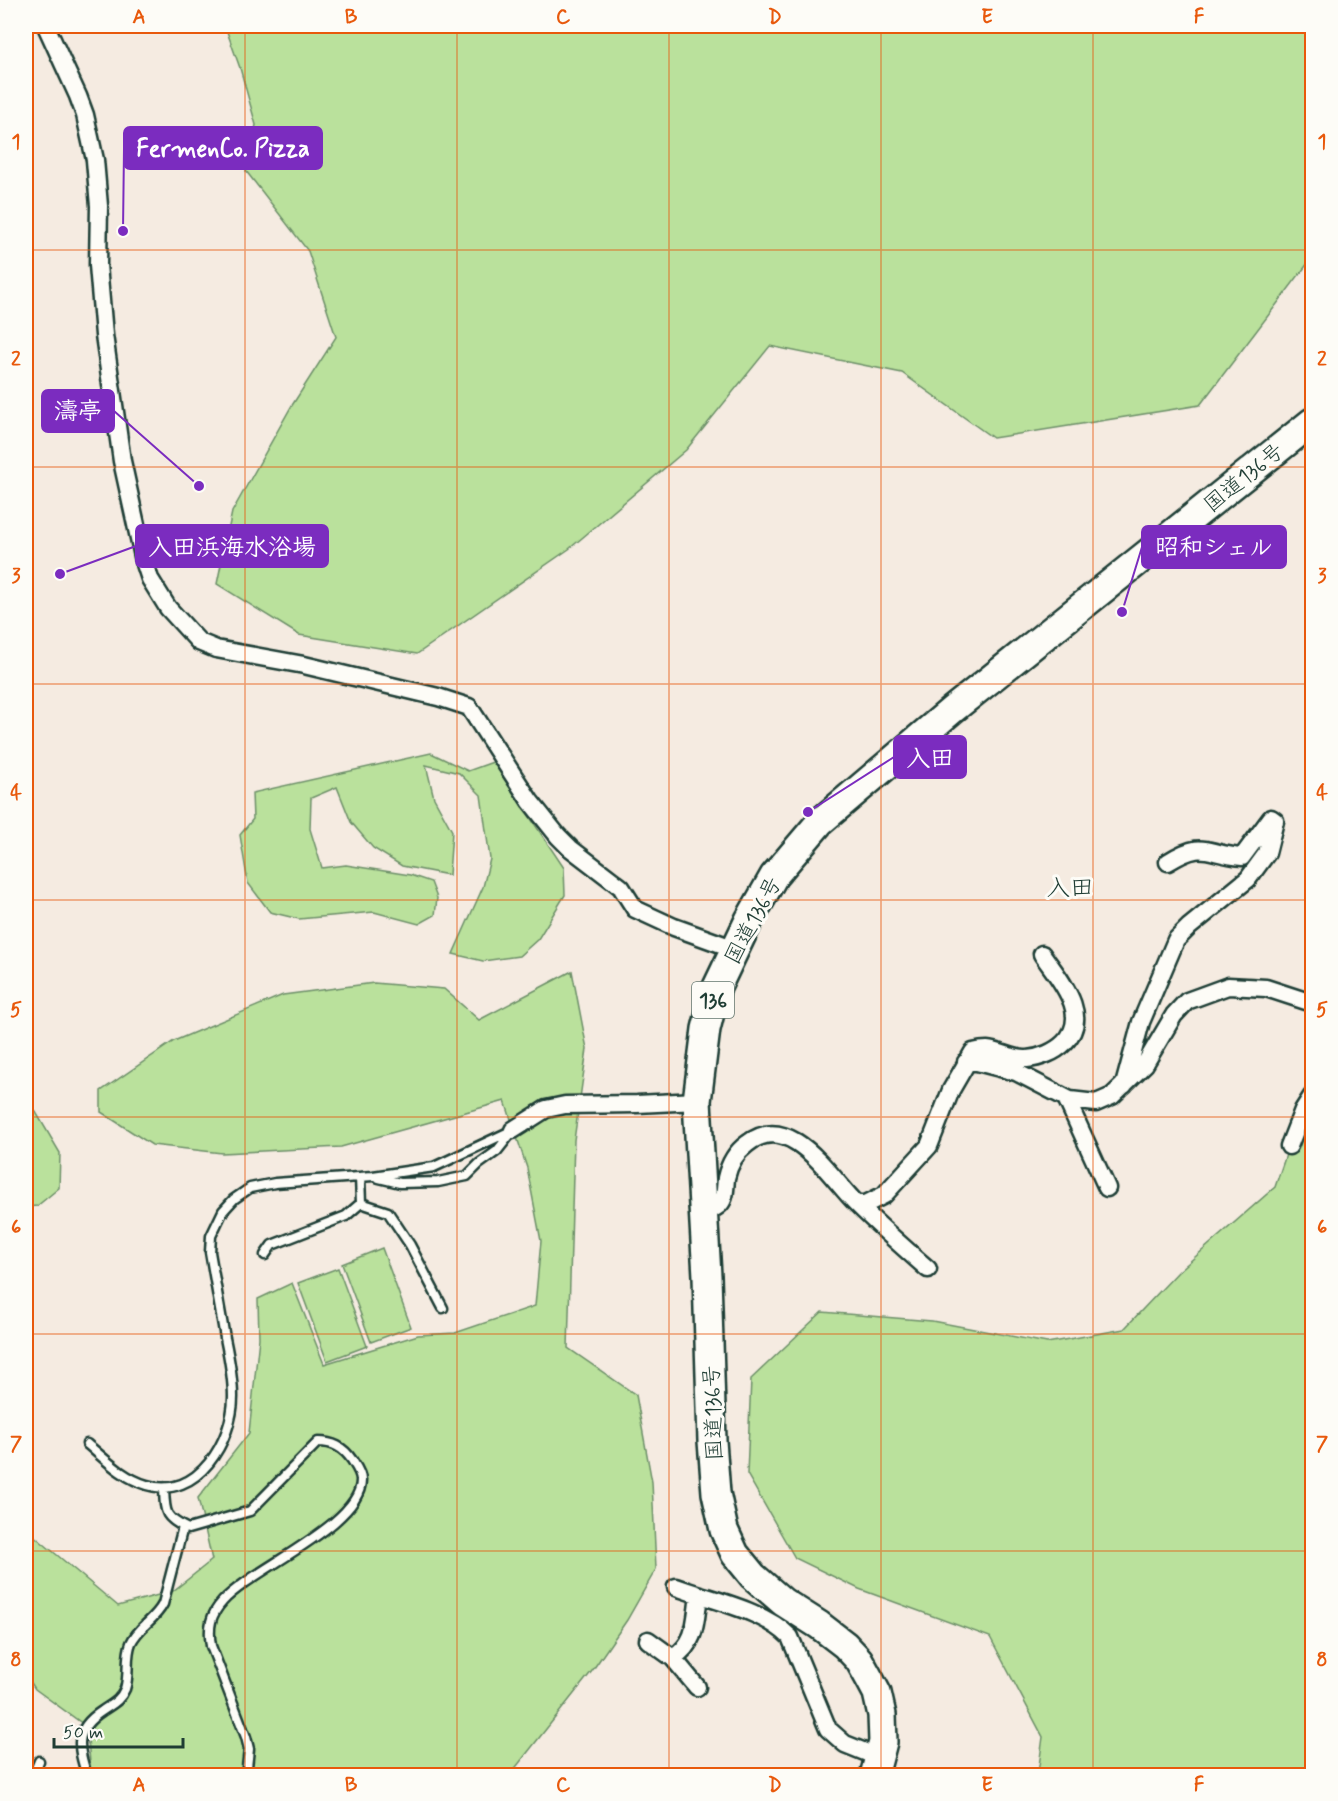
<svg xmlns="http://www.w3.org/2000/svg" width="1338" height="1801" font-family="Mynerve,'Klee One',sans-serif">
  <rect width="100%" height="100%" fill="#f5ebe1"/>
  <filter id="ink" filterUnits="userSpaceOnUse"><feTurbulence type="fractalNoise" baseFrequency=".0167" numOctaves="2"/><feDisplacementMap in="SourceGraphic" scale="12" xChannelSelector="R" yChannelSelector="G"/><feConvolveMatrix kernelMatrix="1 2 1 2 8 2 1 2 1" color-interpolation-filters="sRGB"/></filter>
  <g filter="url(#ink)">
    <path fill="#bae19c" stroke="#6c8f68" stroke-width="1.5" d="M 225,26 L 1312,26 L 1312,258 L 1200,405 L 993,438 L 902,373 L 770,346 L 686,450 L 569,549 L 417,654 L 299,635 L 217,584 L 232,512 L 291,407 L 336,337 L 308,251 L 246,171 L 256,125 L 240,68 Z
      M 431,753 L 468,771 L 493,762 L 564,868 L 565,895 L 538,939 L 519,956 L 483,961 L 453,954 L 483,887 L 490,859 L 481,795 L 459,773 L 426,765 L 434,798 L 452,831 L 449,875 L 402,866 L 373,848 L 351,822 L 337,787 L 311,798 L 310,829 L 322,868 L 346,865 L 410,875 L 431,882 L 437,898 L 435,915 L 419,924 L 374,912 L 299,919 L 270,912 L 248,883 L 240,835 L 253,819 L 252,793 Z
      M 572,971 L 587,1049 L 574,1140 L 568,1348 L 636,1395 L 652,1482 L 656,1569 L 627,1620 L 592,1671 L 509,1776 L 91,1775 L 87,1727 L 35,1689 L 26,1675 L 26,1529 L 118,1606 L 173,1591 L 212,1560 L 198,1498 L 249,1433 L 259,1338 L 258,1299 L 292,1283 L 324,1364 L 418,1335 L 455,1333 L 535,1306 L 541,1241 L 527,1168 L 505,1101 L 341,1147 L 222,1153 L 152,1145 L 101,1112 L 101,1091 L 174,1041 L 283,995 L 374,983 L 444,989 L 479,1020 Z
      M 1311,1081 L 1312,1775 L 1039,1775 L 1038,1773 L 1043,1737 L 990,1637 L 859,1589 L 795,1558 L 747,1474 L 751,1379 L 822,1312 L 932,1321 L 1047,1343 L 1124,1329 L 1179,1271 L 1275,1187 Z
      M 26,1100 L 30,1102 L 60,1153 L 59,1188 L 37,1206 L 26,1207 Z
      M 382,1248 L 411,1327 L 371,1342 L 342,1264 Z
      M 338,1268 L 367,1346 L 327,1361 L 298,1283 Z"/>
    <g fill="none" stroke-linecap="round" stroke-linejoin="round">
      <defs>
        <path id="service" d="M 360,1177 L 361,1203 L 388,1212 L 410,1245 L 443,1308
          M 379,1178 L 400,1183 L 438,1182 L 467,1176 L 479,1164 L 497,1151 L 512,1132
          M 265,1255 L 272,1245 L 346,1216 L 361,1203
          M 87,1444 C 106,1460 123,1478 147,1485 C 197,1501 233,1440 233,1397 C 233,1377 229,1357 225,1338 C 220,1310 215,1281 210,1252 L 211,1236 L 223,1211 L 234,1199 L 250,1188 L 275,1183 L 373,1176 L 434,1167 L 513,1130
          M 164,1488 C 165,1513 164,1517 188,1529 L 250,1511 L 318,1442 C 333,1442 343,1447 352,1460 C 355,1465 361,1473 361,1480 C 362,1524 252,1569 223,1601 C 210,1615 208,1627 211,1646 L 246,1737 L 249,1749 L 246,1776
          M 33,1776 L 39,1761
          M 87,1776 C 78,1747 73,1730 102,1711 C 112,1704 120,1701 125,1689 C 130,1675 125,1657 131,1643 C 138,1627 155,1620 163,1604 L 183,1527"/>
        <path id="minor" d="M 46,26 L 78,96 L 85,115 L 95,160 L 99,206 L 98,265 L 104,335 L 122,461 L 144,561 L 150,579 L 168,608 L 199,642 L 216,649 L 304,665 L 438,697 L 469,707 L 530,801 L 558,836 L 570,848 L 621,887 L 635,909 L 674,927 L 735,949
          M 966,1062 L 977,1062 L 1016,1072 L 1070,1100 L 1096,1103 L 1112,1096 L 1145,1064 L 1174,1015 L 1187,1001 L 1228,986 L 1266,988 L 1312,1003
          M 1124,1085 L 1141,1022 L 1176,940 L 1189,927 L 1248,879 L 1267,853 L 1275,821 L 1271,818 L 1242,857 C 1205,854 1205,839 1168,862
          M 1066,1098 L 1107,1188
          M 513,1130 L 546,1109 L 565,1105 L 637,1104 L 697,1101
          M 1289,1146 L 1303,1110 L 1312,1096
          M 857,1204 L 866,1204 L 884,1195 L 929,1146 L 951,1090 L 973,1052 C 977,1051 982,1050 987,1050 C 1000,1051 1014,1060 1027,1059 C 1040,1058 1055,1052 1064,1043 C 1093,1015 1058,978 1042,954
          M 704,1214 C 709,1211 716,1208 720,1204 C 726,1197 725,1187 726,1178 C 729,1165 736,1152 747,1144 C 791,1109 830,1178 857,1204 C 880,1227 904,1248 928,1269
          M 676,1587 C 711,1600 764,1610 790,1637 L 828,1729 L 845,1744 L 880,1758
          M 648,1640 L 673,1658 L 697,1687
          M 673,1658 C 697,1642 695,1622 699,1595"/>
        <path id="trunk" d="M 874,1776 L 883,1742 L 882,1715 L 877,1693 L 869,1678 L 859,1660 L 845,1645 L 819,1625 L 783,1602 L 753,1576 L 735,1554 L 724,1530 L 716,1493 L 712,1441 L 707,1276 L 697,1101 L 706,1029 L 716,989 L 749,920 L 774,876 L 820,822 L 952,710 L 1312,422"/>
      </defs>
      <use href="#service" stroke="#1f3d34" stroke-width="13"/>
      <use href="#minor" stroke="#1f3d34" stroke-width="21"/>
      <use href="#trunk" stroke="#1f3d34" stroke-width="32"/>
      <use href="#service" stroke="#fdfcf7" stroke-width="8"/>
      <use href="#minor" stroke="#fdfcf7" stroke-width="16"/>
      <use href="#trunk" stroke="#fdfcf7" stroke-width="27"/>
    </g>
  </g>
  <path fill="none" stroke="#e8590c" stroke-width="1.5" stroke-opacity="0.55" d="M 245,26 L 245,1776M 457,26 L 457,1776M 669,26 L 669,1776M 881,26 L 881,1776M 1093,26 L 1093,1776M 26,250 L 1312,250M 26,467 L 1312,467M 26,684 L 1312,684M 26,900 L 1312,900M 26,1117 L 1312,1117M 26,1334 L 1312,1334M 26,1551 L 1312,1551"/>
  <g text-anchor="middle" stroke-width="6" stroke-linejoin="round" paint-order="stroke">
    <rect fill="#fdfcf7" stroke="#62766e" stroke-width="1.5" x="692" y="982" width="42" height="36" rx="4.5"/>
    <g font-size="21" font-weight="bold" fill="#1f3d34">
      <text x="713" y="1007">136</text>
    </g>
    <g font-size="22" fill="#1f3d34" stroke="#fdfcf7">
      <text transform="translate(1243 477) rotate(-39)" y="8">国道136号</text>
      <text transform="translate(752 920) rotate(-62)" y="8">国道136号</text>
      <text transform="translate(712 1413) rotate(-92)" y="8">国道136号</text>
    </g>
    <g font-size="24" fill="#1f3d34" stroke="#fdfcf7">
      <text x="1070" y="895">入田</text>
    </g>
  </g>
  <path fill="none" stroke="#7b2cbf" stroke-width="2" d="M123 231L124 148M199 486L114 411M60 574L136 546M1122 612L1142 547M808 812L894 757"/>
  <g fill="#7b2cbf" stroke="#fdfcf7" stroke-width="2">
    <circle cx="123" cy="231" r="6"/>
    <circle cx="199" cy="486" r="6"/>
    <circle cx="60" cy="574" r="6"/>
    <circle cx="1122" cy="612" r="6"/>
    <circle cx="808" cy="812" r="6"/>
  </g>
  <g fill="#7b2cbf" stroke="#7b2cbf" stroke-width="2">
    <rect x="124" y="127" width="198" height="42" rx="6"/>
    <rect x="42" y="390" width="72" height="42" rx="6"/>
    <rect x="136" y="525" width="192" height="42" rx="6"/>
    <rect x="1142" y="526" width="144" height="42" rx="6"/>
    <rect x="894" y="736" width="72" height="42" rx="6"/>
  </g>
  <g font-size="24" text-anchor="middle" font-weight="bold" fill="#fff">
    <text x="223" y="156">FermenCo. Pizza</text>
    <text x="78" y="419">濤亭</text>
    <text x="232" y="555">入田浜海水浴場</text>
    <text x="1214" y="555">昭和シェル</text>
    <text x="930" y="766">入田</text>
  </g>
  <rect width="1338" height="1801" fill="none" stroke="#fdfcf7" stroke-width="66"/>
  <path d="M54 1738v9h129v-9" fill="none" stroke="#1f3d34" stroke-width="3"/>
  <text x="63" y="1738" font-size="18" fill="#1f3d34" stroke="#fdfcf7" stroke-width="4.5" paint-order="stroke">50 m</text>
  <rect x="33" y="33" width="1272" height="1735" fill="none" stroke="#e8590c" stroke-width="2"/>
  <g font-size="20" text-anchor="middle" font-weight="bold" fill="#e8590c">
    <text x="139" y="23">A</text>
    <text x="351" y="23">B</text>
    <text x="563" y="23">C</text>
    <text x="775" y="23">D</text>
    <text x="987" y="23">E</text>
    <text x="1199" y="23">F</text>
    <text x="16" y="148">1</text>
    <text x="1322" y="148">1</text>
    <text x="16" y="365">2</text>
    <text x="1322" y="365">2</text>
    <text x="16" y="582">3</text>
    <text x="1322" y="582">3</text>
    <text x="16" y="799">4</text>
    <text x="1322" y="799">4</text>
    <text x="16" y="1016">5</text>
    <text x="1322" y="1016">5</text>
    <text x="16" y="1233">6</text>
    <text x="1322" y="1233">6</text>
    <text x="16" y="1450">7</text>
    <text x="1322" y="1450">7</text>
    <text x="16" y="1666">8</text>
    <text x="1322" y="1666">8</text>
    <text x="139" y="1791">A</text>
    <text x="351" y="1791">B</text>
    <text x="563" y="1791">C</text>
    <text x="775" y="1791">D</text>
    <text x="987" y="1791">E</text>
    <text x="1199" y="1791">F</text>
  </g>
</svg>
